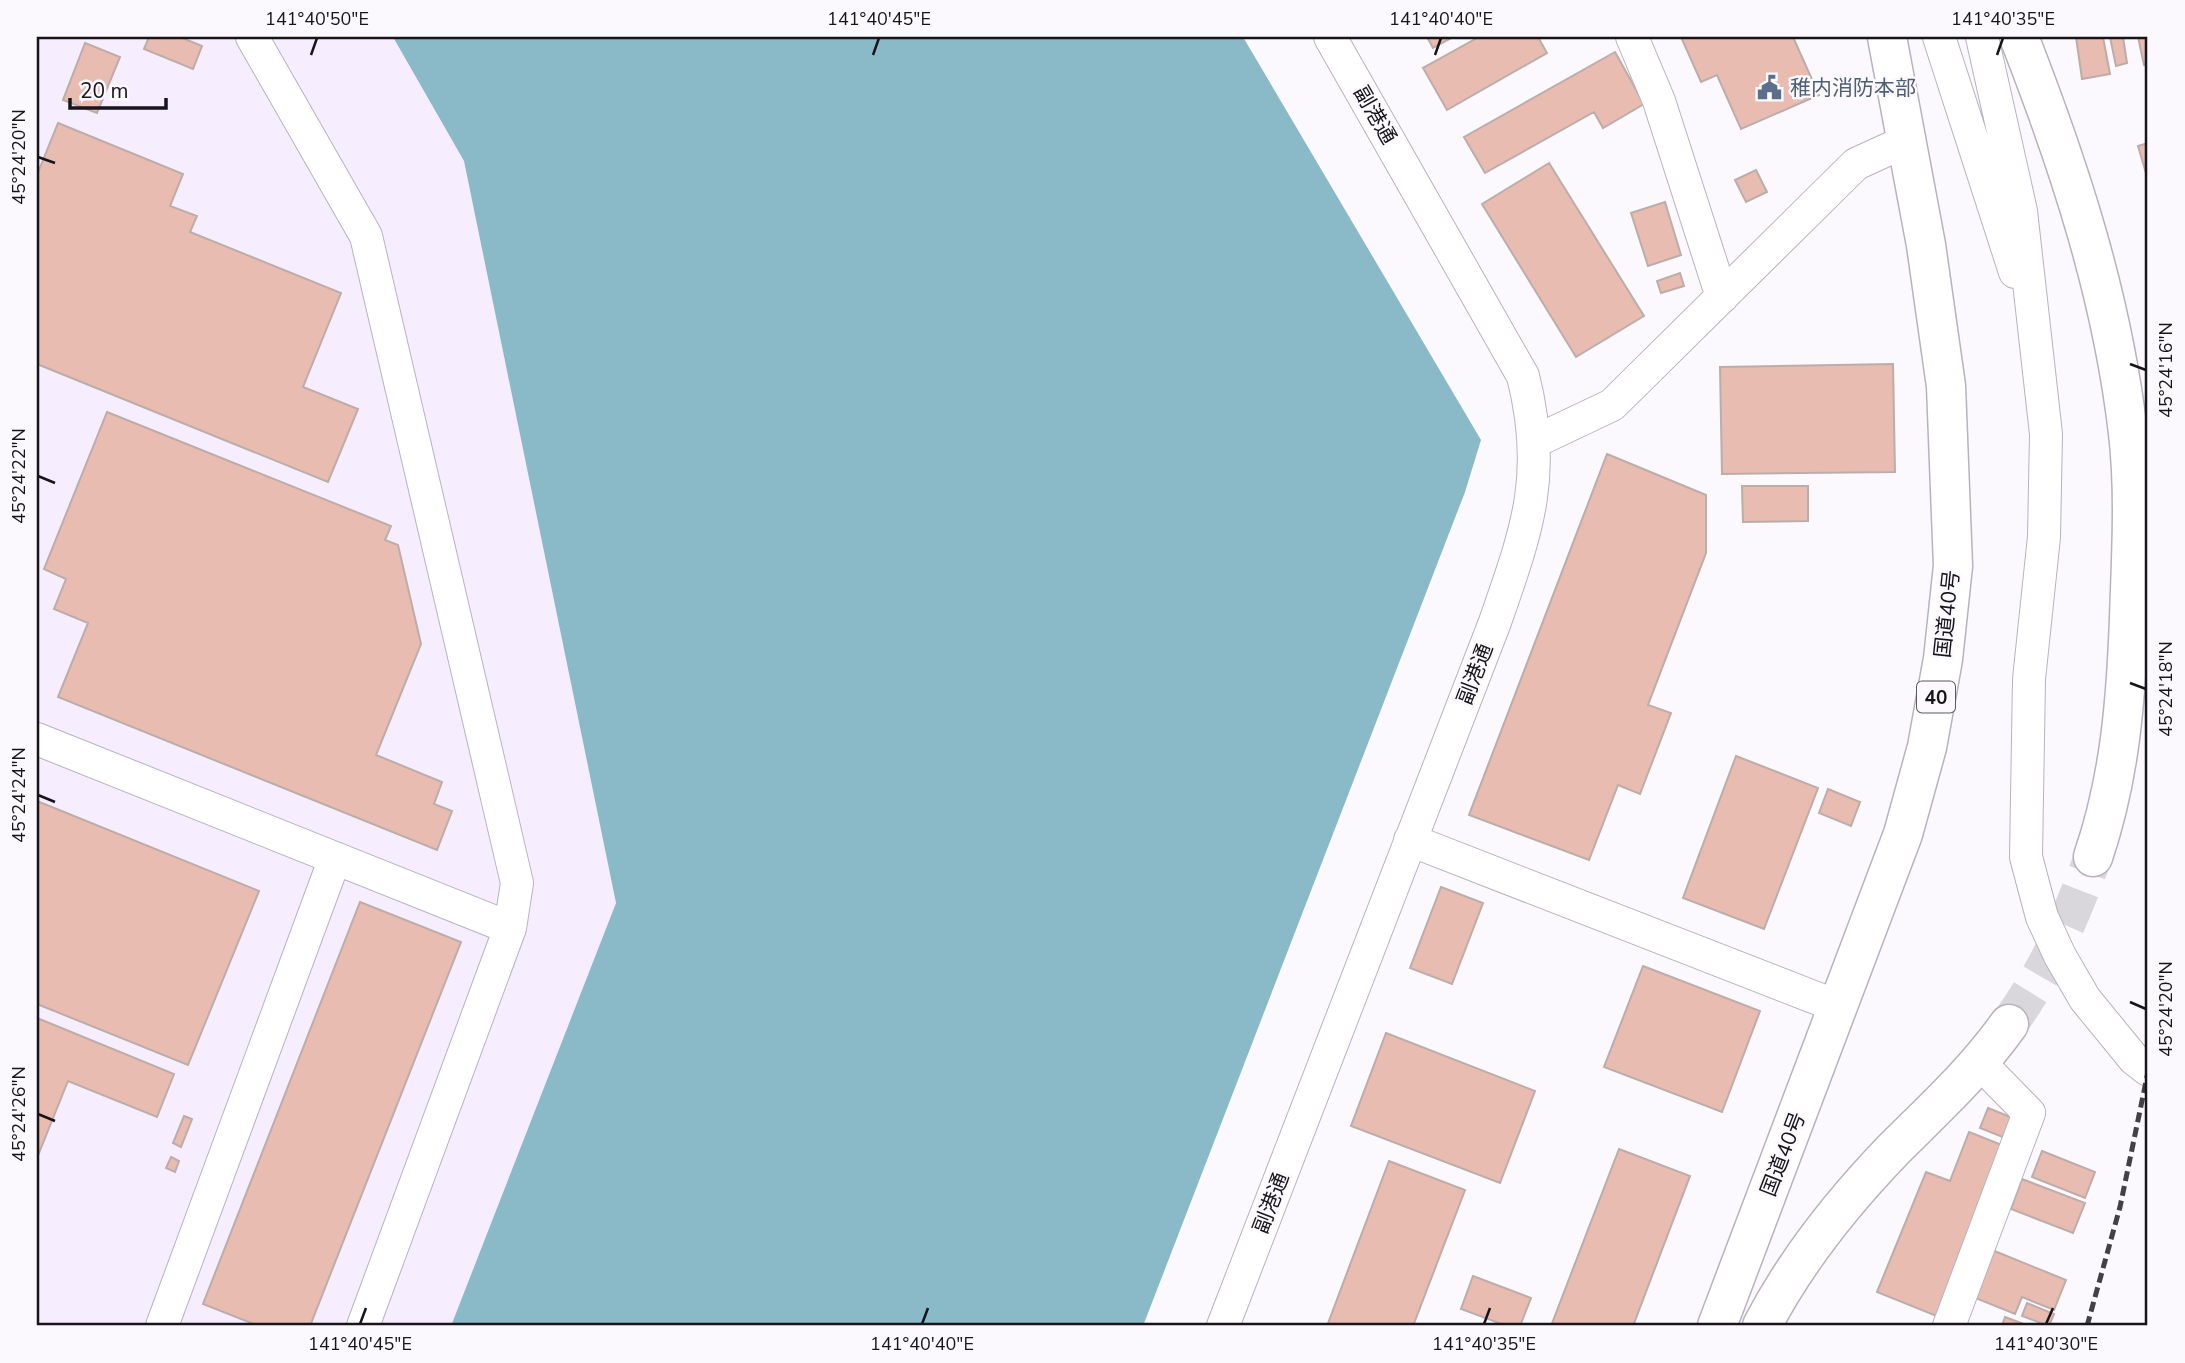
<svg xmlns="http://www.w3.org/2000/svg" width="2185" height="1363" font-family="'Nunito Sans','Noto Sans JP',sans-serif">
  <rect width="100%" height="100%" fill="#fbf8fe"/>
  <path fill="#f6edfe" d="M 37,37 L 393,37 L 464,161 L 616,903 L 451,1326 L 37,1326 Z"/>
  <path fill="#8abac7" d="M 393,37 L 1243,37 L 1481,440 L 1465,492 L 1143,1326 L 451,1326 L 616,903 L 464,161 Z"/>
  <path fill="#e8bcb1" stroke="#bdada9" stroke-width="2" d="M 149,37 L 180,37 L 202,46 L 193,69 L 144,49 Z
    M 1427,37 L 1453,37 L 1433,48 Z
    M 1479,37 L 1538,37 L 1547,53 L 1447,110 L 1423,68 Z
    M 1681,37 L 1793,37 L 1819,95 L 1741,129 L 1717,75 L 1701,82 Z
    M 2076,37 L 2103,37 L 2110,74 L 2082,79 Z
    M 2110,37 L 2123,37 L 2127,63 L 2116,66 Z
    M 2138,37 L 2148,37 L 2148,64 L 2144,65 Z
    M 85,43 L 120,57 L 97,113 L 63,100 Z
    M 1615,52 L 1644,104 L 1603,128 L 1594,112 L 1485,173 L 1464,137 Z
    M 58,123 L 183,174 L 170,206 L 197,216 L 190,232 L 341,293 L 303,387 L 358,409 L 328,482 L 37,364 L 37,175 Z
    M 2148,143 L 2148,180 L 2138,146 Z
    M 1549,163 L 1644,316 L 1576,357 L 1482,204 Z
    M 1756,170 L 1767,192 L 1746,202 L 1735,180 Z
    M 1665,202 L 1681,255 L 1648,266 L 1631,213 Z
    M 1680,273 L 1684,286 L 1661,293 L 1657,281 Z
    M 1893,364 L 1895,472 L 1722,474 L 1720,367 Z
    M 107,412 L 391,526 L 385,540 L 398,545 L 421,644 L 376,755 L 442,782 L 434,804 L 452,811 L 437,850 L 58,697 L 88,623 L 54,609 L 66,579 L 44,569 Z
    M 1607,454 L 1706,495 L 1706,553 L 1648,705 L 1671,713 L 1640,794 L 1618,785 L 1589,860 L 1469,815 Z
    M 1742,486 L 1808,486 L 1808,521 L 1743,522 Z
    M 1736,756 L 1818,788 L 1764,929 L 1683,898 Z
    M 1828,789 L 1860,802 L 1851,826 L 1819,813 Z
    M 37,801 L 259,891 L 188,1065 L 37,1004 Z
    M 1441,887 L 1483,903 L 1452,984 L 1410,968 Z
    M 360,902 L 461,942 L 310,1326 L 259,1326 L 203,1304 Z
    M 1643,966 L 1760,1011 L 1722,1112 L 1604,1067 Z
    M 37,1018 L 174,1074 L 157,1117 L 68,1081 L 37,1158 Z
    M 1386,1033 L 1535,1091 L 1500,1183 L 1351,1126 Z
    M 1988,1108 L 2013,1118 L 2005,1138 L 1980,1128 Z
    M 184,1116 L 192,1119 L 181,1147 L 173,1143 Z
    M 1969,1132 L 2007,1147 L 1939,1317 L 1877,1292 L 1926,1172 L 1950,1181 Z
    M 1619,1149 L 1690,1176 L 1633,1326 L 1551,1326 Z
    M 2042,1151 L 2095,1172 L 2085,1198 L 2032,1177 Z
    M 171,1157 L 179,1161 L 175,1172 L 166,1168 Z
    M 1389,1161 L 1465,1190 L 1413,1326 L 1327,1326 Z
    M 2022,1179 L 2085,1203 L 2073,1233 L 2011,1209 Z
    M 1992,1250 L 2066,1280 L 2054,1310 L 2022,1297 L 2015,1314 L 1973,1297 Z
    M 1473,1276 L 1531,1298 L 1520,1326 L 1507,1326 L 1461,1309 Z
    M 2027,1303 L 2054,1314 L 2049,1326 L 2022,1316 Z
    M 2005,1317 L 2029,1326 L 2002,1326 Z"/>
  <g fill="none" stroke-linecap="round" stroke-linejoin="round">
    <path stroke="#d9d6dc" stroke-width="38" stroke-dasharray="38 19" stroke-linecap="butt" d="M 2009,1024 C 2050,966 2069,922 2093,857"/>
    <defs>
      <path id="minor" d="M 252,37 L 366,236 L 517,883 L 510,928 L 363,1326
        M 1632,37 L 1659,101 L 1722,297
        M 1939,37 L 2015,272
        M 1982,37 L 2021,211 L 2046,434 L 2044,537 L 2029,679 L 2026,857 L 2042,917 L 2060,956 L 2085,999 L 2134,1059 L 2148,1070
        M 1534,442 L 1612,405 L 1856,164 L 1904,142
        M 37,739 L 510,928
        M 1410,840 L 1839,1007
        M 162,1326 L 335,858
        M 1223,1326 L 1495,622 C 1527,530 1548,475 1523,376 L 1330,37
        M 1949,1326 L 2029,1113 L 1981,1064"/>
      <path id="highway" d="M 2019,37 C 2069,165 2112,295 2128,433 C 2135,493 2131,557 2129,618 C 2126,700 2120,778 2093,857
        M 1717,1326 L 1903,834 L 1927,747 L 1943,659 L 1953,566 L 1946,386 L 1926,245 L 1887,37
        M 1762,1326 C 1795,1262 1843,1202 1893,1150 C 1935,1108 1974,1073 2009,1024"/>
    </defs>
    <use href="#minor" stroke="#b8b2bf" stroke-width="34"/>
    <use href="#highway" stroke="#b8b2bf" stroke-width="41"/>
    <use href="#minor" stroke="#fff" stroke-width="32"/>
    <use href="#highway" stroke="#fff" stroke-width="38"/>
    <path stroke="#434145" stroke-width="5" stroke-dasharray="10 5" stroke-linecap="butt" d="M 2087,1326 L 2120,1207 L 2148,1072"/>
  </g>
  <path fill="none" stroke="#171519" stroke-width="2.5" d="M 311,55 L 317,38M 873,55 L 879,38M 1435,55 L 1441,38M 1997,55 L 2003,38M 38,157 L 55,163M 2130,364 L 2146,370M 38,476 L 55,483M 2130,683 L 2146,689M 38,795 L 55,802M 2130,1002 L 2146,1009M 38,1114 L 55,1121M 360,1324 L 366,1308M 922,1324 L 928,1308M 1484,1324 L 1490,1308M 2046,1324 L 2053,1308"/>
  <defs>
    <symbol id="civic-bare" viewBox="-9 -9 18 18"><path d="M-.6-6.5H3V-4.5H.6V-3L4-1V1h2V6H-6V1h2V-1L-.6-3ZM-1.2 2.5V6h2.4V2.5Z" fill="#5c6f8a" stroke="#fbf8fe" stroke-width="2.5" paint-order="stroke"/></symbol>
  </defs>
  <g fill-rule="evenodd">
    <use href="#civic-bare" x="1752" y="70" width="35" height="35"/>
  </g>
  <g text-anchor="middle" stroke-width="5" stroke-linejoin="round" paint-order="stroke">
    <rect fill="#fbf8fe" stroke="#5b595e" stroke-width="2" x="1917" y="681.5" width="38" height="31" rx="5"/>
    <g font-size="19" font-weight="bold" fill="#171519">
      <text x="1936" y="704">40</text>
    </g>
    <g font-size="21" fill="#4e5e75" stroke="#fbf8fe" text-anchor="start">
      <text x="1790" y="95">稚内消防本部</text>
    </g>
    <g font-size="21" fill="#171519" stroke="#fbf8fe">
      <text transform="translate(1375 115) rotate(60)" y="7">副港通</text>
      <text transform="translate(1947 614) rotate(-84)" y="7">国道40号</text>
      <text transform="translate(1475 674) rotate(-69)" y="7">副港通</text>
      <text transform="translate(1783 1154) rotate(-69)" y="7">国道40号</text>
      <text transform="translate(1271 1203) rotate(-69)" y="7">副港通</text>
    </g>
  </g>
  <rect width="2185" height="1363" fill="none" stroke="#fbf8fe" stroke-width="77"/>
  <path d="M70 98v10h96v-10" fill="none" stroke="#171519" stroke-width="3.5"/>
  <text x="80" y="98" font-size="21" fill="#171519" stroke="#fbf8fe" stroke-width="5" paint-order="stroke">20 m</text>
  <rect x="38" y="38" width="2108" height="1286" fill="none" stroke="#171519" stroke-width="2.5"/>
  <g font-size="18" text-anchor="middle" fill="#171519">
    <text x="317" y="25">141°40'50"E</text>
    <text x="879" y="25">141°40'45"E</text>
    <text x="1441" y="25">141°40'40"E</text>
    <text x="2003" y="25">141°40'35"E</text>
    <text transform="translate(19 157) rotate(-90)" y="6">45°24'20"N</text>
    <text transform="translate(2166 370) rotate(-90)" y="6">45°24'16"N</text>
    <text transform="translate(19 476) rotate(-90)" y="6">45°24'22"N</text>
    <text transform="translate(2166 689) rotate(-90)" y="6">45°24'18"N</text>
    <text transform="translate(19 795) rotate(-90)" y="6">45°24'24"N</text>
    <text transform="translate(2166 1009) rotate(-90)" y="6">45°24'20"N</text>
    <text transform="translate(19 1114) rotate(-90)" y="6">45°24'26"N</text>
    <text x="360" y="1350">141°40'45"E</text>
    <text x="922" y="1350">141°40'40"E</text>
    <text x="1484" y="1350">141°40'35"E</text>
    <text x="2046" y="1350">141°40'30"E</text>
  </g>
</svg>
